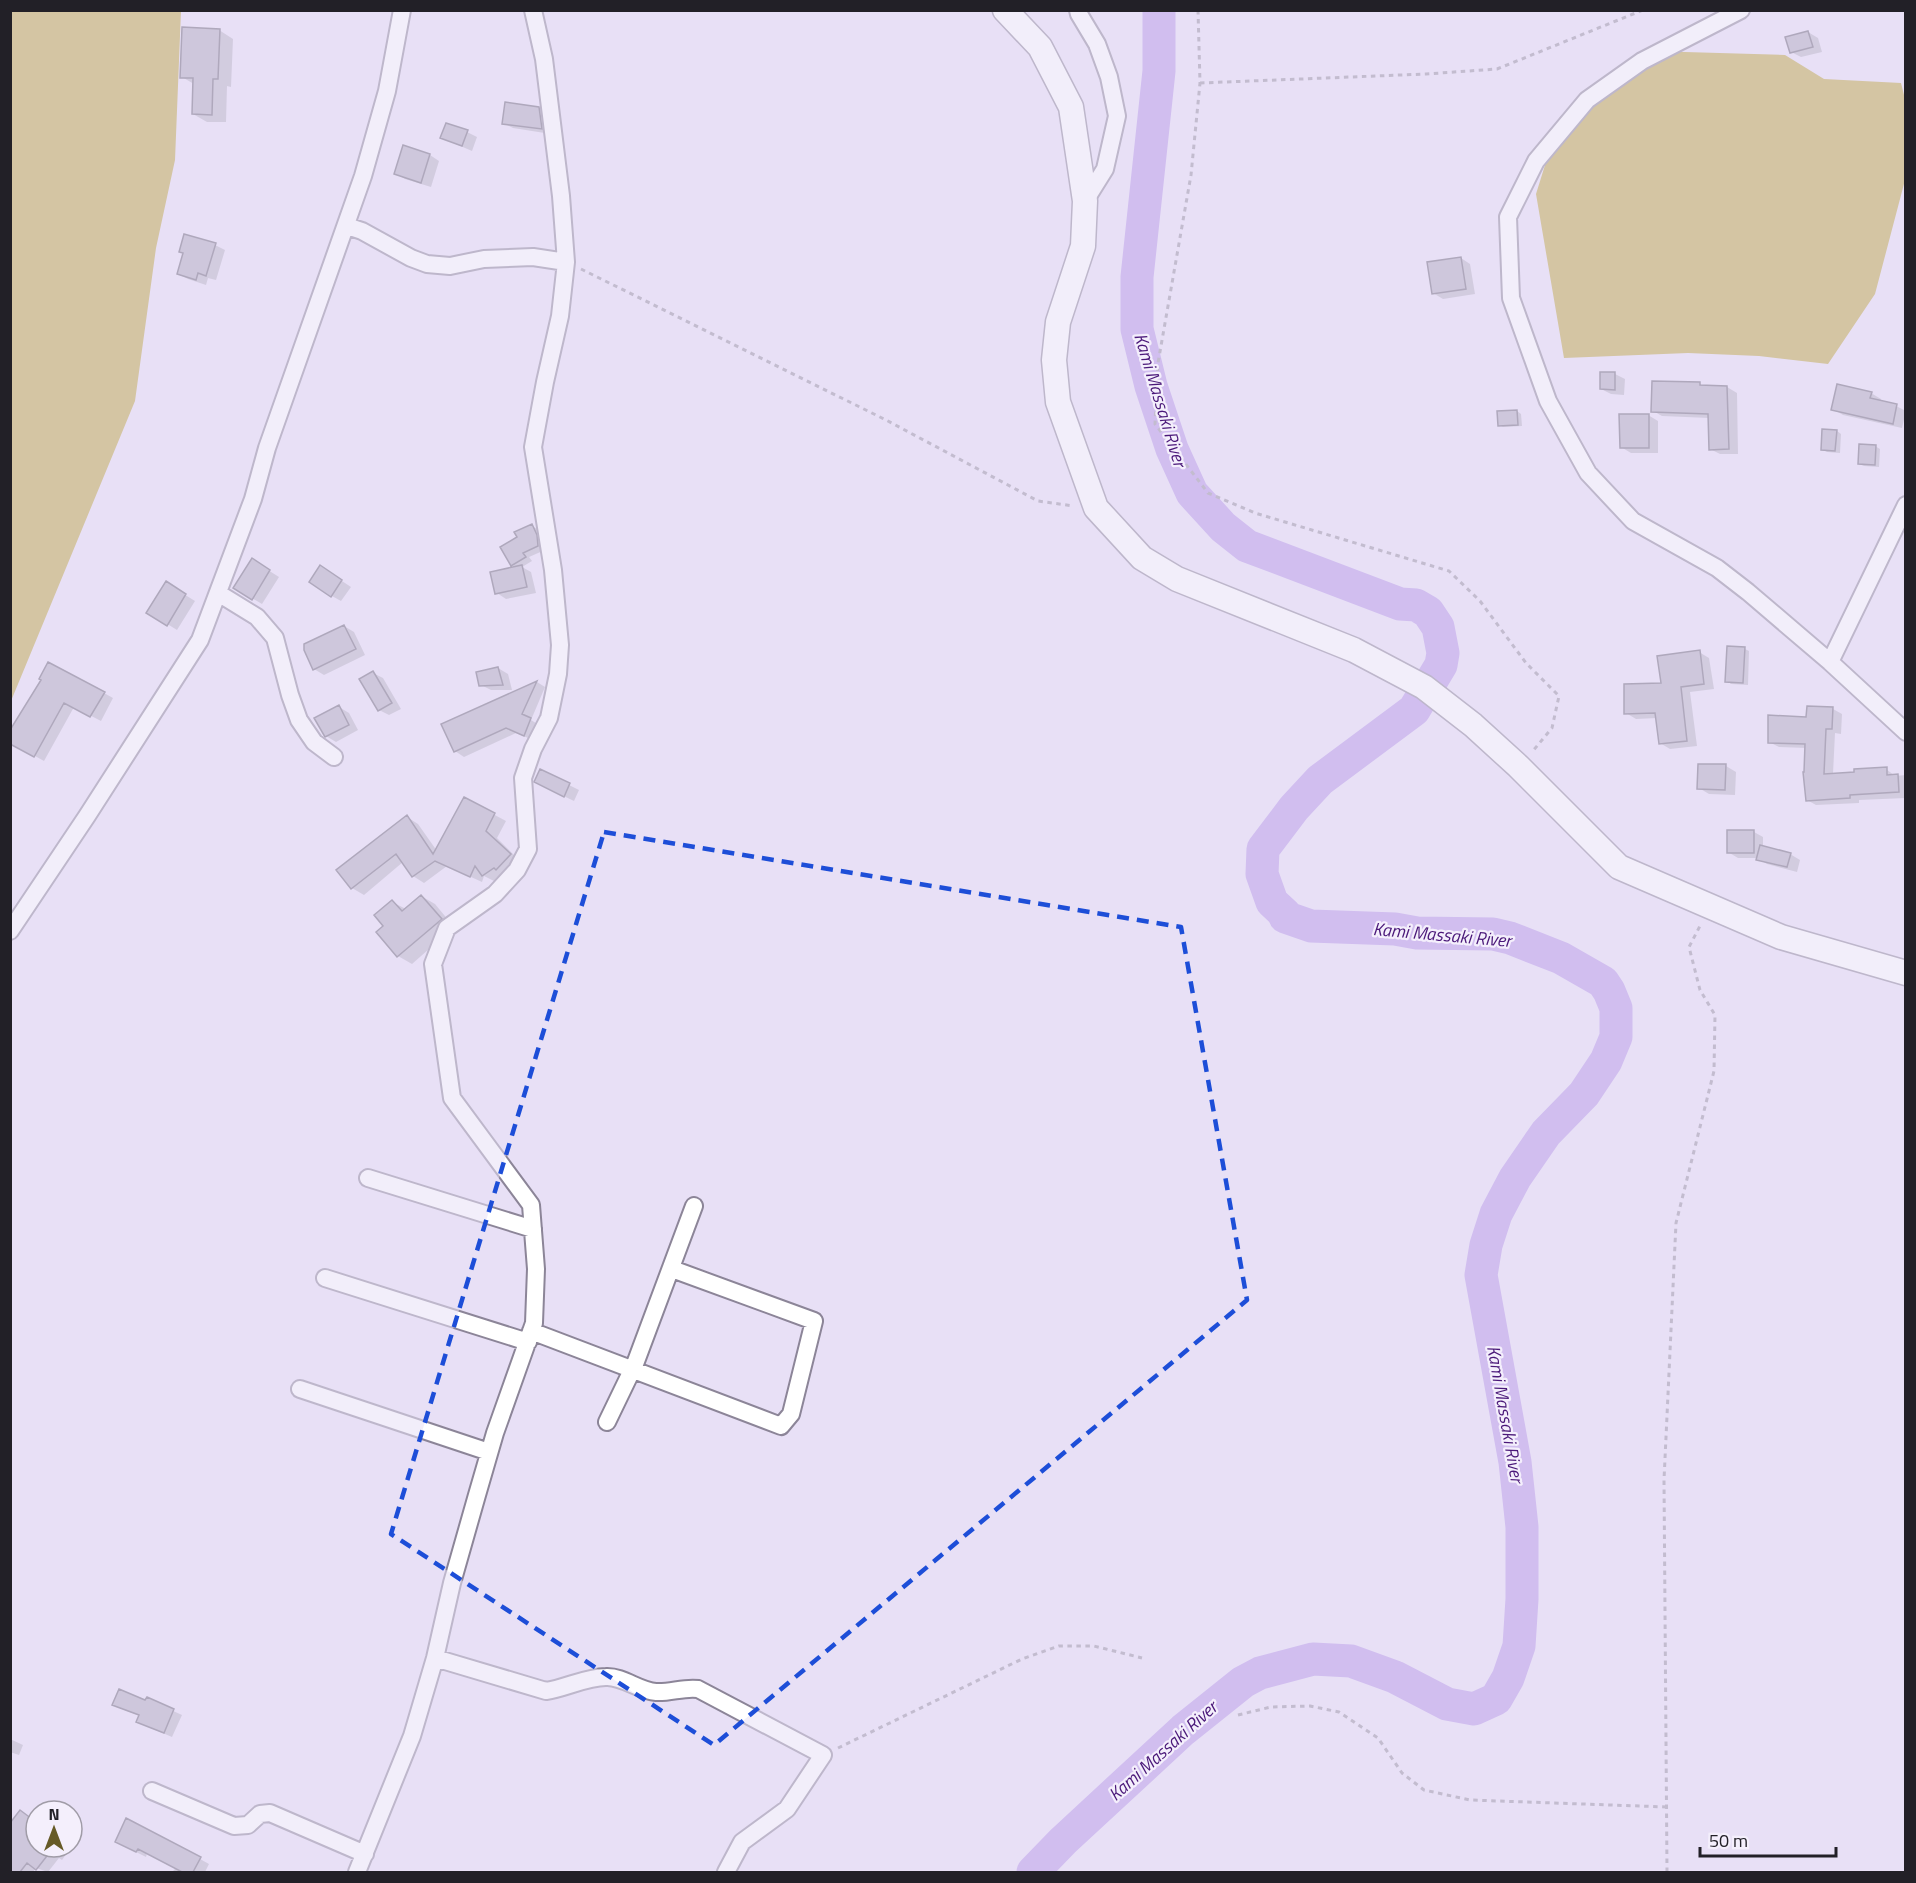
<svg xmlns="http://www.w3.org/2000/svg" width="1916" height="1883" font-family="'Titillium Web',sans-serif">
  <rect width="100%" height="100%" fill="#e8e0f6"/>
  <path fill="#bca43e" d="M 11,10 L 181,11 L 175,160 L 156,248 L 135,401 L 11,701 Z
    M 1650,51 L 1785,55 L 1824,79 L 1901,83 L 1906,103 L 1905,180 L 1875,294 L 1828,364 L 1759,356 L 1688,353 L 1564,358 L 1536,194 L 1560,117 Z"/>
  <path fill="#0003" d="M 219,30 L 233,39 L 231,87 L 227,86 L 226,122 L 207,122 L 193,114 L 194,84 L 182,77 Z
    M 1808,32 L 1818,38 L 1822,52 L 1801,57 L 1791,52 Z
    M 539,108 L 549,114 L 551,134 L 513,128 L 503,123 Z
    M 467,132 L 477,137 L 472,151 L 442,138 Z
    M 404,147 L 430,155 L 439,161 L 431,187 L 405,179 L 395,173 Z
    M 215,245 L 225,250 L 216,280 L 208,278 L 206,285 L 188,279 L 178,274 Z
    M 1461,258 L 1470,264 L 1475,294 L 1443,299 L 1433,293 Z
    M 1615,374 L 1625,379 L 1624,395 L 1611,394 L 1601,389 Z
    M 1700,384 L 1705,387 L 1727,387 L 1737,393 L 1738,454 L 1720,454 L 1710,449 L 1709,418 L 1662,416 L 1653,411 Z
    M 1871,393 L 1881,399 L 1880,402 L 1896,406 L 1906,411 L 1902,428 L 1843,415 L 1833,409 Z
    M 1517,411 L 1521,414 L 1522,426 L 1503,427 L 1499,425 Z
    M 1648,415 L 1658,421 L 1658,453 L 1631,453 L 1621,447 Z
    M 1837,431 L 1841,434 L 1840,453 L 1827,452 L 1822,449 Z
    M 1875,446 L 1880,449 L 1879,467 L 1864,466 L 1859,464 Z
    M 532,526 L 539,530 L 545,550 L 529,557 L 532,561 L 522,567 L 531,572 L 536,593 L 506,599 L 497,593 L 517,568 L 512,565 L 518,538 Z
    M 252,560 L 279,577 L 262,604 L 235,588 Z
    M 330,573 L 351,587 L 341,601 L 332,596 Z
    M 166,583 L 195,601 L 177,630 L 148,612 Z
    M 344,626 L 354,632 L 365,655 L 324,675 L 314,669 Z
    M 1745,649 L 1749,651 L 1748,685 L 1731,684 L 1727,681 Z
    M 1699,652 L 1709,658 L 1714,689 L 1690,692 L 1697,746 L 1670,749 L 1660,743 L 1657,718 L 1636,719 L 1626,713 Z
    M 498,668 L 508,674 L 512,690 L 491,690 L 481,685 Z
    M 373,673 L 383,678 L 401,709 L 389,715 L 379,710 Z
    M 43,680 L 104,693 L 113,698 L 101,721 L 74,707 L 44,761 L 10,742 Z
    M 537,682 L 545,687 L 531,720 L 539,725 L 533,740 L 516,733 L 464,757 L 455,751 L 443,725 Z
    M 339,707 L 349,713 L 358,730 L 336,742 L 326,736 Z
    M 1808,708 L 1833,709 L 1842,714 L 1841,734 L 1835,733 L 1833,774 L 1886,769 L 1895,776 L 1906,775 L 1906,798 L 1859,800 L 1859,803 L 1816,805 L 1807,800 L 1807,748 L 1779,747 L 1769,742 L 1808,718 Z
    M 1726,766 L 1736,772 L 1735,795 L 1709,794 L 1699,788 Z
    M 541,771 L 579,790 L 574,801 L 545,787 Z
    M 465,799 L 506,821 L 497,838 L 521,862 L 494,881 L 484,876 L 482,882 L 447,866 L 424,883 L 413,876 L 403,862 L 364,895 L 352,888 L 338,871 L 407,817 L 418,824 L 437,851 Z
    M 1754,832 L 1763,837 L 1763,847 L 1790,854 L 1800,860 L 1797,872 L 1767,864 L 1757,858 L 1738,858 L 1728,852 Z
    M 421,896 L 435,904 L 454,927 L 412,964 L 398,956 L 386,926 L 392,902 L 406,909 Z
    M 147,1699 L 182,1715 L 172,1737 L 146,1726 L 140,1716 L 122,1709 L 146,1702 Z
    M 10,1739 L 23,1745 L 19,1755 L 10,1752 Z
    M 20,1812 L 36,1821 L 36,1847 L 71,1847 L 62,1860 L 59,1858 L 48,1872 L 36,1868 L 33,1872 L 16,1872 L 10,1868 Z
    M 126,1847 L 200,1859 L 209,1864 L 205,1872 L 172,1872 L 176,1868 L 147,1853 L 146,1857 Z"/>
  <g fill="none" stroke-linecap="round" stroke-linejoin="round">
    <path stroke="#b594e7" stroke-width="33" d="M 1033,1872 L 1063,1841 L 1183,1730 L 1243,1682 L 1260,1673 L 1313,1659 L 1351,1661 L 1395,1677 L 1447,1704 L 1474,1709 L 1496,1699 L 1508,1678 L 1519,1646 L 1522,1599 L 1522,1527 L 1515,1462 L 1481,1275 L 1486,1245 L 1496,1214 L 1515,1178 L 1546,1133 L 1584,1094 L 1606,1061 L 1616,1037 L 1616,1008 L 1609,991 L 1603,982 L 1561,958 L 1510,938 L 1493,934 L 1417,933 L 1395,929 L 1311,926 L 1285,917 L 1285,914 L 1272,902 L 1262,874 L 1263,849 L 1294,808 L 1320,780 L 1414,710 L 1441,665 L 1443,653 L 1438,627 L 1428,612 L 1416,605 L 1400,604 L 1247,546 L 1223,527 L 1192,493 L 1172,449 L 1151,386 L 1137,329 L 1137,277 L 1159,71 L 1159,10"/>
  </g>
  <path fill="#afa8bc" stroke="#6b6577" stroke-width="1.5" d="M 182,27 L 220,29 L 218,79 L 213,79 L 212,115 L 192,114 L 193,78 L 180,78 Z
    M 1808,31 L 1813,47 L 1790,53 L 1785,37 Z
    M 505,102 L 539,107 L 542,129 L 502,124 Z
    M 446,123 L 468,130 L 462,146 L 440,138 Z
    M 403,145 L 430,154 L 421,183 L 394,174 Z
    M 184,234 L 216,243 L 206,276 L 198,273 L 196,280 L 177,274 L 183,253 L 179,252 Z
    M 1461,257 L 1466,289 L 1432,294 L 1427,262 Z
    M 1600,372 L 1615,372 L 1615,390 L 1600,389 Z
    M 1652,381 L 1700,382 L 1700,385 L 1727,386 L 1729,449 L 1709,450 L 1708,414 L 1651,412 Z
    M 1837,384 L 1872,392 L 1870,398 L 1897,404 L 1893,424 L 1831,410 Z
    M 1517,410 L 1518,425 L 1498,426 L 1497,411 Z
    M 1619,414 L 1649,414 L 1649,448 L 1620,448 Z
    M 1822,429 L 1837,430 L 1835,451 L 1821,450 Z
    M 1859,444 L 1876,445 L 1875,465 L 1858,464 Z
    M 532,524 L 537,535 L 538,546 L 523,553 L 526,557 L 511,566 L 500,547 L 517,537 L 514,532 Z
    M 252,558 L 270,570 L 252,600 L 233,588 Z
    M 320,565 L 342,580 L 331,597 L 309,582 Z
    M 522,565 L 527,587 L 495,594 L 490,572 Z
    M 166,581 L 186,594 L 167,626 L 146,613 Z
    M 344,625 L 356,649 L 313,670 L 304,650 L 304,644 Z
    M 1727,646 L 1745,647 L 1743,683 L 1725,682 Z
    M 1700,650 L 1704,684 L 1681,687 L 1687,741 L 1659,744 L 1655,713 L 1624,714 L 1624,684 L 1661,683 L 1657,656 Z
    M 48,662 L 105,692 L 90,717 L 64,703 L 34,757 L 10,744 L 10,730 L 41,680 L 39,679 Z
    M 498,667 L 503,685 L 479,686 L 476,672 Z
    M 373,671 L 392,703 L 378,711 L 359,679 Z
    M 537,681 L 522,714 L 531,718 L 524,736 L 506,728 L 454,752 L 441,724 Z
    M 339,705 L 349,725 L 325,737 L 314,718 Z
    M 1807,706 L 1833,707 L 1832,729 L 1826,729 L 1824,774 L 1854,772 L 1854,769 L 1887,767 L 1887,775 L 1898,774 L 1899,792 L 1850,795 L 1850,798 L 1806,801 L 1803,772 L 1804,772 L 1805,744 L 1768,743 L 1768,715 L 1806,717 Z
    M 1698,764 L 1726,764 L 1725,790 L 1697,789 Z
    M 540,769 L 570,783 L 564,797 L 534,782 Z
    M 464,797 L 495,813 L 486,831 L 511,854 L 496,870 L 494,868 L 482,876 L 475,866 L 470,877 L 435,861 L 412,877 L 396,854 L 351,889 L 336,870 L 407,815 L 433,854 Z
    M 1727,830 L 1754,830 L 1754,853 L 1727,853 Z
    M 1760,845 L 1791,853 L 1787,867 L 1756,860 Z
    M 421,895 L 442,919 L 397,957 L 376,932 L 383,926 L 374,915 L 392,900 L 402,911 Z
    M 119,1689 L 145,1700 L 147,1697 L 174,1709 L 164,1733 L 136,1722 L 139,1715 L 112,1705 Z
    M 20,1810 L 36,1822 L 36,1847 L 54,1847 L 36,1870 L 27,1863 L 20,1872 L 10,1872 L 10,1823 Z
    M 126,1818 L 201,1857 L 193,1872 L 182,1872 L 138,1849 L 136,1852 L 115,1842 Z"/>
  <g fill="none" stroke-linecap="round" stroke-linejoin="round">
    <defs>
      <path id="street" d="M 1078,10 L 1079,14 L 1097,44 L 1109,77 L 1117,116 L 1105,169 L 1085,201
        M 1741,10 L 1642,61 L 1587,100 L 1536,161 L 1508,217 L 1511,298 L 1548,401 L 1588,473 L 1633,521 L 1717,568 L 1748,592 L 1830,662 L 1906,732
        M 347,226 L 362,231 L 411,258 L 427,264 L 450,266 L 484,259 L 533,257 L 566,262
        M 218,593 L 257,617 L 275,638 L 290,695 L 299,720 L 314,742 L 334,757
        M 1830,662 L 1906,505
        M 10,931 L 87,816 L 200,640 L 253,499 L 267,448 L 363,176 L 387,91 L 402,10
        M 368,1178 L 533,1229
        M 325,1278 L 528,1342
        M 531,1331 L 781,1426 L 791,1414 L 814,1321 L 672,1269
        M 300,1389 L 489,1452
        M 607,1422 L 635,1364 L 694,1206
        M 435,1658 L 546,1691 C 566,1688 586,1677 606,1677 C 623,1676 639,1691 656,1692 C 670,1693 684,1687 698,1689 L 823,1755 L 787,1809 L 742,1842 L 726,1872
        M 152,1791 L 234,1826 L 248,1825 L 260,1814 L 270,1813 L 365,1854
        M 357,1872 L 412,1736 L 435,1658 L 452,1583 L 477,1495 L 495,1433 L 534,1323 L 536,1269 L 531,1205 L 452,1098 L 433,964 L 447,928 L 495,894 L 517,870 L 528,849 L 523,778 L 533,749 L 549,718 L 558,674 L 560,645 L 553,570 L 533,447 L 545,382 L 560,316 L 566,262 L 561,196 L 544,59 L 533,10"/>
      <path id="secondary" d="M 1005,10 L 1040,47 L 1071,107 L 1085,201 L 1083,246 L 1058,322 L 1054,360 L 1058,402 L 1096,508 L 1142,558 L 1177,579 L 1354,650 L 1424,687 L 1473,725 L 1518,766 L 1619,867 L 1781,937 L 1906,973"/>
    </defs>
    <use href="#street" stroke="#8c8598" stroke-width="20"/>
    <use href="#secondary" stroke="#8c8598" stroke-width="27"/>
    <path stroke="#9791a1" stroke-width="3" stroke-dasharray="4.5 4.5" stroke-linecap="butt" d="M 1198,10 L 1200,83 L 1191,175 L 1158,363 L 1155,424 L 1208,493 L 1255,513 L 1449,571 L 1480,601 L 1526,663 L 1559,696 L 1552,728 L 1532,752
      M 1200,83 L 1426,74 L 1497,69 L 1643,10
      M 581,269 L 886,420 L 1038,501 L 1074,506
      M 1238,1715 L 1271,1707 L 1310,1706 L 1339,1712 L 1378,1738 L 1402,1773 L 1424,1790 L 1470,1800 L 1667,1807
      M 838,1748 L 1022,1659 L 1059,1646 L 1094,1646 L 1142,1658
      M 1667,1872 L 1664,1480 L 1676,1223 L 1714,1071 L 1715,1015 L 1700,990 L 1689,947 L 1701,924"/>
    <use href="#street" stroke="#fff" stroke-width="16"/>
    <use href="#secondary" stroke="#fff" stroke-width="24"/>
  </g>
  <path d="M0 0H1916V1883H0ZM 604,832 L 1181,927 L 1247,1300 L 714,1745 L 391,1534 Z" fill="#e8e0f6" fill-opacity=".55" fill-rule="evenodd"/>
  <path fill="none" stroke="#1d4ed8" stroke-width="4.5" stroke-dasharray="12 8" stroke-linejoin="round" d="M 604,832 L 1181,927 L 1247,1300 L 714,1745 L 391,1534 Z"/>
  <g text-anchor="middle" stroke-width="4.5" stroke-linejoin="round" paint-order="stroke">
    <g font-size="18" font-style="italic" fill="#4a1879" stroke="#f4effc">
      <text transform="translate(1160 400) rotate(73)" y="6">Kami Massaki River</text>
      <text transform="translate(1442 935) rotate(5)" y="6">Kami Massaki River</text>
      <text transform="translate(1505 1414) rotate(80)" y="6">Kami Massaki River</text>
      <text transform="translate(1163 1751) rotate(-42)" y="6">Kami Massaki River</text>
    </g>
  </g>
  <rect width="1916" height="1883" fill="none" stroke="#222027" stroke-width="24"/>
  <g transform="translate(54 1829)"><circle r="28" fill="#f4effc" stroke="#a09ca7" stroke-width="1.5"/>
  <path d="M0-4.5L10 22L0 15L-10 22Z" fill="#665a27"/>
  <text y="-9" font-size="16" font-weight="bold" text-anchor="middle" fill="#222027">N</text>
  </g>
  <path d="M1700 1847v9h136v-9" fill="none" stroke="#222027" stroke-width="3"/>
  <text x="1709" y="1847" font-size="18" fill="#222027" stroke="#f4effc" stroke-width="4.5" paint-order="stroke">50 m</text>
</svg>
